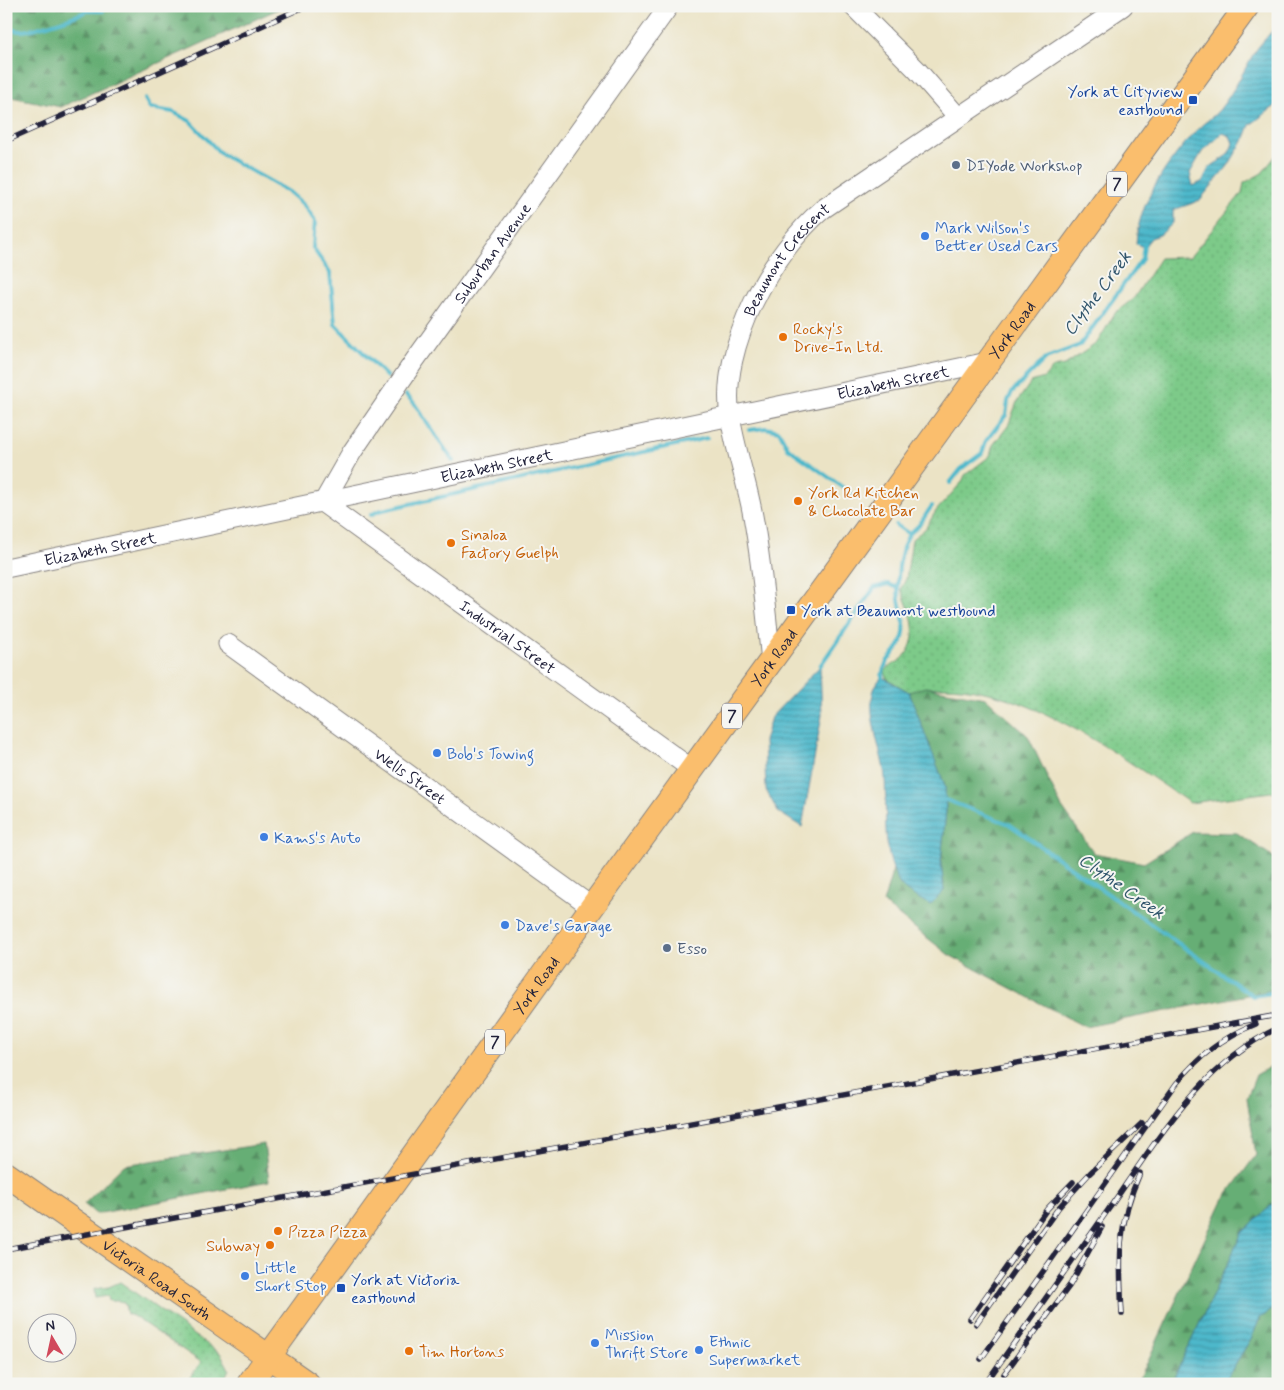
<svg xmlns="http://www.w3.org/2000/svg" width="1284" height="1390" font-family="Mynerve,sans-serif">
  <defs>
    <pattern id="green-dots" width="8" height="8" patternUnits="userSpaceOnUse" patternTransform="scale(1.25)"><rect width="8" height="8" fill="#7dca89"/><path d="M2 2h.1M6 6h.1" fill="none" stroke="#6cad77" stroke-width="1.8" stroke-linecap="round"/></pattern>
    <pattern id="forest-firs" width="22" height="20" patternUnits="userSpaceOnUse" patternTransform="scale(1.25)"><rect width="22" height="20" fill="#66ae75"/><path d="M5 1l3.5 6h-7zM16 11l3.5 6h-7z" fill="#548d61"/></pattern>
    <pattern id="water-rules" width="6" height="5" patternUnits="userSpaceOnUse" patternTransform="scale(1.25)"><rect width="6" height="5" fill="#4db8cb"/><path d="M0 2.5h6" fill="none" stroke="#4095a6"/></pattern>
  </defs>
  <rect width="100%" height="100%" fill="#f6f6f2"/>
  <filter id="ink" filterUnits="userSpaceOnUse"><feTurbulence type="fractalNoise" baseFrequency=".02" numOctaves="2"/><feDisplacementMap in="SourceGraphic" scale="10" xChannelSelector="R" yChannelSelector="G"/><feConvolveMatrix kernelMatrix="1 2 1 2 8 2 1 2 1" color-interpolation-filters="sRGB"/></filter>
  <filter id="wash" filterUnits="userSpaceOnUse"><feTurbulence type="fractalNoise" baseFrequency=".0096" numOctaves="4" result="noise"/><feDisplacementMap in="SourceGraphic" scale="20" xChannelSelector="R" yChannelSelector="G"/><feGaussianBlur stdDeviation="1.12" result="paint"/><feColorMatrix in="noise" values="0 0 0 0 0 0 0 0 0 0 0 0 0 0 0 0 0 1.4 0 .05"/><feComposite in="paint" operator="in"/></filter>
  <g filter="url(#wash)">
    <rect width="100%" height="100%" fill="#ebe3c5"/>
    <path fill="url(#green-dots)" stroke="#507662" d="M 1278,153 L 1278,791 L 1190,803 C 1118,755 1000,665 909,692 L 886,678 L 885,671 C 890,664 899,663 904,657 C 922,634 910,612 901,589 L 906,579 L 912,539 L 925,529 L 936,511 L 962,482 L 965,475 L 990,456 L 993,445 L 1008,426 L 1017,402 L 1031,382 L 1044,378 L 1054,367 L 1065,365 L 1097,343 L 1115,313 L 1134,298 L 1160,258 L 1190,257 L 1242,193 L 1244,183 L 1262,173 Z
      M 120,1282 L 221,1354 L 229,1369 L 222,1384 L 186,1384 L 201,1362 L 133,1316 L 127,1314 L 125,1304 L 120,1301 L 109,1301 L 108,1296 L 95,1298 L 94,1289 L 109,1287 Z"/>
    <path fill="url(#forest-firs)" stroke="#446858" d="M 6,6 L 285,6 L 61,107 L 6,96 Z
      M 925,687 L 986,698 L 1028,736 L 1061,806 L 1094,853 L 1144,863 L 1193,832 L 1237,833 L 1278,860 L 1278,989 L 1085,1027 L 949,955 L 883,903 L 893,869 L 900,885 L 944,890 L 941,861 L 946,811 L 945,786 L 909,692 Z
      M 1278,1062 L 1278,1199 L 1242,1233 L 1171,1384 L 1137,1384 L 1223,1200 L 1256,1155 L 1247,1098 L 1256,1075 Z
      M 264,1144 L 269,1181 L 96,1214 L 84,1204 L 124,1165 Z
      M 1278,1306 L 1278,1384 L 1223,1384 L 1252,1337 L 1260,1318 Z"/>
    <path fill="url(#water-rules)" stroke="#386d83" fill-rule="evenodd" d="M 1278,23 L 1278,104 L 1250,125 L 1245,138 L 1228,166 L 1199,201 L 1173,210 L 1173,223 L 1160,235 L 1151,238 L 1144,247 L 1136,244 C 1138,203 1167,163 1195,132 C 1202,123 1213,118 1220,109 C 1234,91 1243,72 1254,53 C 1261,42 1271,34 1278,23 ZM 1223,133 L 1230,136 L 1233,143 C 1227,163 1216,159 1208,170 C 1206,173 1205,178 1203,181 L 1193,186 L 1190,173 L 1202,152 Z
      M 820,666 L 822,715 L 802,827 L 778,812 L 766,790 L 764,741 L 771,717 Z
      M 882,677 L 909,692 L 945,786 L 946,811 L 941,861 L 944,891 L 930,905 C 921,899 904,892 899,883 C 881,848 887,815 885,778 C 883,750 858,699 882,677 Z
      M 1278,1199 L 1278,1306 L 1260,1318 L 1252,1337 L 1223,1384 L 1171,1384 L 1242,1233 Z"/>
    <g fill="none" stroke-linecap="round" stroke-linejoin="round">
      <path stroke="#4db8cb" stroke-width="4" d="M 85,6 L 87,11 L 103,11
        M 9,29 C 13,30 17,31 21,31 C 32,31 77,16 87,11
        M 145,99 L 150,108 L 173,112 L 190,121 L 221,154 L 289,192 L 304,205 L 315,221 L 313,248 L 330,273 L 335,324 L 387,377
        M 406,395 L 414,403 L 453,461
        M 749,430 L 766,428 L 779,431 L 788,448 L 852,494
        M 950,483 L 961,469 L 982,453 L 986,441 L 1006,415 L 1008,401 L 1012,392 L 1046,358 L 1080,345 L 1142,259 L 1144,245
        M 371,515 L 378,511 L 707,438
        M 896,525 L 909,534
        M 820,666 L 874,588 L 888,584 L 898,588
        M 882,677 C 885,655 899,654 903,637 C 907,625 901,612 899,600 C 896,582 899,551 908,536 C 911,531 916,529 919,525 C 924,519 927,512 932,506
        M 946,800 L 1009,824 L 1253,996 L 1278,992"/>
    </g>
  </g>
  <g filter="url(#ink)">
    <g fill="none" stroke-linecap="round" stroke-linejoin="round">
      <defs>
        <g id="minor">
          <path d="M 853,6 L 917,70 L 958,117"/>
          <path id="s1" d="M 323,503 L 352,452 L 415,360 L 669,6"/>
          <path id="s2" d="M 323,503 L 693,770"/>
          <path id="s3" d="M 6,568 L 988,362"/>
          <path id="s4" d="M 228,644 L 592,907"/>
          <path id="s5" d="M 771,662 C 766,613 762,564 753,516 C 747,482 735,449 730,416 C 719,347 772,252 823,209 L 1123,6"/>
        </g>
        <g id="major">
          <path id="s6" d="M 6,1174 L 308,1384"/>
          <path id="s7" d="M 249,1384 L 592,907 L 1247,6"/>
        </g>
      </defs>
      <use href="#minor" stroke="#868280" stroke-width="21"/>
      <use href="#major" stroke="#868280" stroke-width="26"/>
      <use href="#minor" stroke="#fff" stroke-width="19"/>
      <use href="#major" stroke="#fabe6d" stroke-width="24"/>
      <defs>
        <path id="rail" d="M 6,141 L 306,6
          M 6,1249 L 1278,1015
          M 1122,1314 C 1119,1260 1117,1224 1140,1173
          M 970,1319 L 1047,1209 L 1073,1182
          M 976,1324 L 1059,1207 L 1090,1173 L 1142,1123
          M 981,1359 L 1176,1084 C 1199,1056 1223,1037 1256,1024
          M 1004,1374 L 1070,1285 L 1102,1227
          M 985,1384 C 1026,1326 1067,1268 1108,1210 C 1156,1142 1200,1065 1278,1028"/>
      </defs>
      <use href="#rail" stroke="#22223b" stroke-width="5.5"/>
      <use href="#rail" stroke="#f6f6f2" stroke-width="4" stroke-dasharray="11" stroke-linecap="butt"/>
    </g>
  </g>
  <g fill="#1a4fb4" stroke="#f6f6f2" stroke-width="2">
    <rect x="1188" y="95" width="10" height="10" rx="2.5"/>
    <rect x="786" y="605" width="10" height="10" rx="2.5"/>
    <rect x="336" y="1283" width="10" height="10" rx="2.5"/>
  </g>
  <g fill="#5c6f8a" stroke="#f6f6f2" stroke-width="2">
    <circle cx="956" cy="165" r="5"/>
    <circle cx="667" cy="948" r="5"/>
  </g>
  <g fill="#3f7fe0" stroke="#f6f6f2" stroke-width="2">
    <circle cx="925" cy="236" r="5"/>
    <circle cx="437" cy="753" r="5"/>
    <circle cx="264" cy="837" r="5"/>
    <circle cx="505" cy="925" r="5"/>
    <circle cx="245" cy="1276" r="5"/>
    <circle cx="595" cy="1343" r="5"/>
    <circle cx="699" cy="1350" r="5"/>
  </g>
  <g fill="#e8710a" stroke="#f6f6f2" stroke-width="2">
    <circle cx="783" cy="337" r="5"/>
    <circle cx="798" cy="501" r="5"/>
    <circle cx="451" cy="543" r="5"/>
    <circle cx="278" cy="1231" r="5"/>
    <circle cx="270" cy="1245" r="5"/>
    <circle cx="409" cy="1351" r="5"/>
  </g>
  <g text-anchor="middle" stroke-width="4" stroke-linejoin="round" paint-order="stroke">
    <g fill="#f6f6f2" stroke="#626272" stroke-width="1">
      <rect x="1107" y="171.5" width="20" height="25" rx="4"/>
      <rect x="722" y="703.5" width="20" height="25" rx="4"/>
      <rect x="485" y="1029.5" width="20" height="25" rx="4"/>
    </g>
    <g font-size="15" font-weight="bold" fill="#22223b">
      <text x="1117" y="189">7</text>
      <text x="732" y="721">7</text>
      <text x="495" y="1047">7</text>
    </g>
    <g font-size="16" fill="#164399" stroke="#f6f6f2" text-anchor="start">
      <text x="1183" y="97" text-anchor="end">York at Cityview<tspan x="1183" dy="18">eastbound</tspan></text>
      <text x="801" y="616">York at Beaumont westbound</text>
      <text x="351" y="1285">York at Victoria<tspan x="351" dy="18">eastbound</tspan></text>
    </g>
    <g font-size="16" fill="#4e5e75" stroke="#f6f6f2" text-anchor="start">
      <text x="966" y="171">DIYode Workshop</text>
      <text x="677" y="954">Esso</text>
    </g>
    <g font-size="16" fill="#366cbe" stroke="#f6f6f2" text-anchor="start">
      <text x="935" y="233">Mark Wilson's<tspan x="935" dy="18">Better Used Cars</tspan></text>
      <text x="447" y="759">Bob's Towing</text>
      <text x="274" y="843">Kams's Auto</text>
      <text x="515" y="931">Dave's Garage</text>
      <text x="255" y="1273">Little<tspan x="255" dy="18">Short Stop</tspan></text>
      <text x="605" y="1340">Mission<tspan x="605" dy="18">Thrift Store</tspan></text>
      <text x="709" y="1347">Ethnic<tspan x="709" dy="18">Supermarket</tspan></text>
    </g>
    <g font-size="16" fill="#22223b" stroke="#f6f6f2">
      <text dy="6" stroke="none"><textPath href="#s1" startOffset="302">Suburban Avenue</textPath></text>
      <text dy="6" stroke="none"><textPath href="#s5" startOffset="422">Beaumont Crescent</textPath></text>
      <text dy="6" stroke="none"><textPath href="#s7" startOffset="1301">York Road</textPath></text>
      <text dy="6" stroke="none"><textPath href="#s3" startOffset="906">Elizabeth Street</textPath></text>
      <text dy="6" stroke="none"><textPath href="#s3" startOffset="501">Elizabeth Street</textPath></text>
      <text dy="6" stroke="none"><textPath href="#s3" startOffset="96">Elizabeth Street</textPath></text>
      <text dy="6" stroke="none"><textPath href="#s2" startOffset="228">Industrial Street</textPath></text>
      <text dy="6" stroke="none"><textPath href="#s7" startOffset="896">York Road</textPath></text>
      <text dy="6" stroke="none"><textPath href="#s4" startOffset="225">Wells Street</textPath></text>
      <text dy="6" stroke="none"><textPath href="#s7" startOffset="491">York Road</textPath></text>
      <text dy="6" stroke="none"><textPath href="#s6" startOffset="184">Victoria Road South</textPath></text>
    </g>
    <g font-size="16" fill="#c56008" stroke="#f6f6f2" text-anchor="start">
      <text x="793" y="334">Rocky's<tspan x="793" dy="18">Drive-In Ltd.</tspan></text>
      <text x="808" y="498">York Rd Kitchen<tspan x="808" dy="18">&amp; Chocolate Bar</tspan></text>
      <text x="461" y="540">Sinaloa<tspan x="461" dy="18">Factory Guelph</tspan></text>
      <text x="288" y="1237">Pizza Pizza</text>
      <text x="260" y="1251" text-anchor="end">Subway</text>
      <text x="419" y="1357">Tim Hortons</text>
    </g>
    <g font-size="18" font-style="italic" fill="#31566d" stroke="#f6f6f2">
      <text transform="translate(1097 293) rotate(-53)" y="6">Clythe Creek</text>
      <text transform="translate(1122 886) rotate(35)" y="6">Clythe Creek</text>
    </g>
  </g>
  <rect width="1284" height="1390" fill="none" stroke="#f6f6f2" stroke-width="25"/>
  <g transform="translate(52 1338) rotate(351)"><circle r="24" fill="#f6f6f2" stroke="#a1a1a9"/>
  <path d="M0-4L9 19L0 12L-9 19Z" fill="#d1495b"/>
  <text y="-8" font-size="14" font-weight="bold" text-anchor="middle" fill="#22223b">N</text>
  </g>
</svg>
